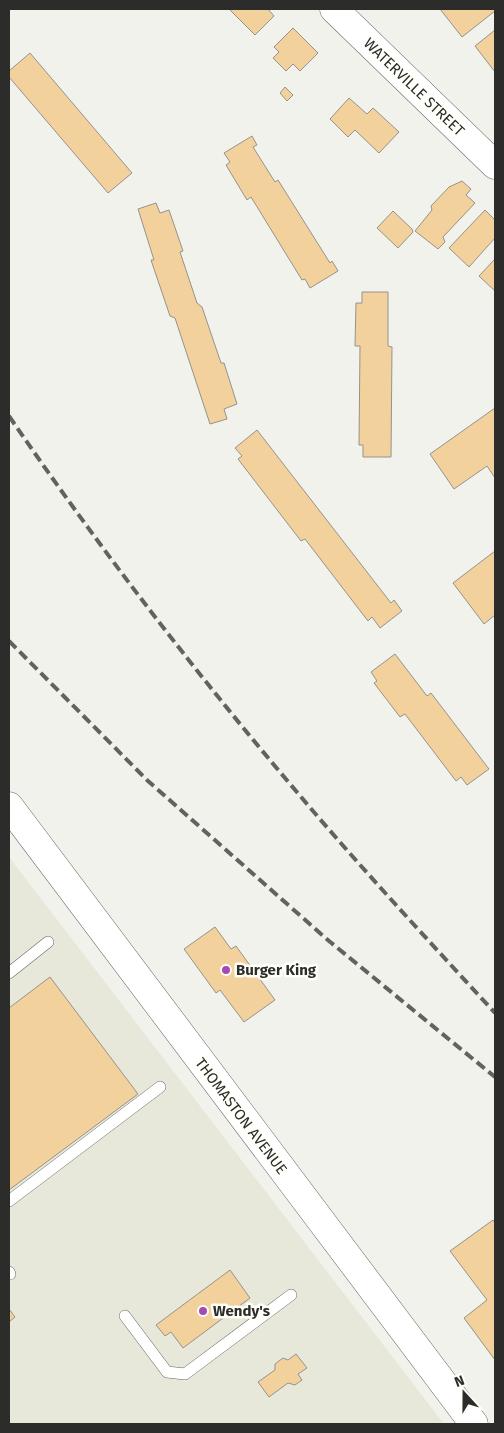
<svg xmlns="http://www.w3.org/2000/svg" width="504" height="1433" font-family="'Fira Sans',sans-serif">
  <rect width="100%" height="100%" fill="#f2f2ec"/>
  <path fill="#e7e7da" d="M 9,857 L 444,1424 L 9,1424 Z"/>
  <path fill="#f3d19c" stroke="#95928d" d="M 229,9 L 268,9 L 274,16 L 255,35 Z
    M 440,9 L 495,9 L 495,11 L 462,37 Z
    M 293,28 L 318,53 L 300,71 L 293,64 L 286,71 L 273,58 L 279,52 L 274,47 Z
    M 495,30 L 495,72 L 475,46 Z
    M 30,53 L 132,173 L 108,193 L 9,77 L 9,71 Z
    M 285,87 L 293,95 L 287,101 L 280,93 Z
    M 349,98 L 367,114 L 373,108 L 399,132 L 379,153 L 355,130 L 348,137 L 330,119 Z
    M 252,136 L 257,145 L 253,147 L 275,182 L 278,180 L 330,263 L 332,261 L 338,271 L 310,288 L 305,279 L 302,280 L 251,197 L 247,200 L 226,165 L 230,162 L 224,153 Z
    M 462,181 L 471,189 L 466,195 L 475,203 L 443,237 L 445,242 L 438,249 L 415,231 L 432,210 L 431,206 L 449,187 Z
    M 156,203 L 160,213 L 169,210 L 183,251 L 180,252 L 197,303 L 202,307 L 221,363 L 224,363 L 237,404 L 224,409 L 227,419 L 210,424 L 175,318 L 170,316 L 151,260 L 154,260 L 138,209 Z
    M 485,210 L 495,220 L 495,238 L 469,267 L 449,248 Z
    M 393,211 L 412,229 L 413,232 L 398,248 L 377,228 Z
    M 495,259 L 495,291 L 479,276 Z
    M 362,292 L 388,292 L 388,346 L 392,347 L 391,457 L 363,457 L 363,445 L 359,445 L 360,346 L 355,346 L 356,303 L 362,303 Z
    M 495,408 L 495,478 L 487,466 L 454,489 L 430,454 Z
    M 257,430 L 391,603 L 394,600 L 402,611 L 380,628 L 372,617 L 368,621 L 305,539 L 301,541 L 238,459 L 242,456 L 235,448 Z
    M 495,551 L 495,615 L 484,624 L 453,583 Z
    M 395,654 L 427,696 L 431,693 L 489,769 L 467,785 L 461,777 L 456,781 L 405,714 L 400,717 L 374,683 L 377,681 L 371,672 Z
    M 215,927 L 231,949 L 236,946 L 275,1000 L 244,1022 L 220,990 L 216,993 L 184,949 Z
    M 50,977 L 138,1094 L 9,1190 L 9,1008 Z
    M 493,1220 L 495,1223 L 495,1360 L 464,1318 L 487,1300 L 450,1251 Z
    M 230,1270 L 250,1298 L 183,1348 L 171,1332 L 165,1336 L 156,1325 Z
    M 9,1309 L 15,1317 L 9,1322 Z
    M 296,1354 L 307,1368 L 298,1374 L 302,1380 L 295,1385 L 288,1383 L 269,1397 L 258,1382 L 275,1370 L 275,1364 L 283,1358 L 288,1360 Z"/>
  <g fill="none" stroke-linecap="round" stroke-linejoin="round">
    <defs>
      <path id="service" d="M 9,973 L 48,942
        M 9,1201 L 160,1087
        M 9,1272 L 10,1274
        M 125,1316 L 167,1372 L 185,1374 L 291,1295"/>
      <path id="tertiary" d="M 334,9 L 495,165"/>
      <path id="secondary" d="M 9,806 L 474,1424"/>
    </defs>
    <use href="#service" stroke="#686863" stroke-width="12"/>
    <use href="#tertiary" stroke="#686863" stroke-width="29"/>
    <use href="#secondary" stroke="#686863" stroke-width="29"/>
    <use href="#service" stroke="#fff" stroke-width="11"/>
    <use href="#tertiary" stroke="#fff" stroke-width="28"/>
    <use href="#secondary" stroke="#fff" stroke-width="28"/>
    <path stroke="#62635f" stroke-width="4" stroke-dasharray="10 5" stroke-linecap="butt" d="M 9,416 C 98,546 194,671 296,791 C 360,867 428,940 495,1013
      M 9,641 L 148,781 L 329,941 L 495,1077"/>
  </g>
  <g fill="#a749b1" stroke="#fffff9" stroke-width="2">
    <circle cx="226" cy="970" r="5"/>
    <circle cx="203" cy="1311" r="5"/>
  </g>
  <g text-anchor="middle" stroke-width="5" stroke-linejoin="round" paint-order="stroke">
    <g font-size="15" fill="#2c2d2a" stroke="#fffff9">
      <text transform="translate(414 87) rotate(44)" y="5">WATERVILLE STREET</text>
      <text transform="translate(241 1116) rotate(53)" y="5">THOMASTON AVENUE</text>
    </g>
    <g font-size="15" font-weight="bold" fill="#2c2d2a" stroke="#fffff9" text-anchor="start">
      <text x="236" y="975">Burger King</text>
      <text x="213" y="1316">Wendy's</text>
    </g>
  </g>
  <rect width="504" height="1433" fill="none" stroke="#2c2d2a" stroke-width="20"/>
  <g transform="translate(464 1393) rotate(339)" stroke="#fffff9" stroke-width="4" paint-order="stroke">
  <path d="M0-4L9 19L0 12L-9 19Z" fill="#2c2d2a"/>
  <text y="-8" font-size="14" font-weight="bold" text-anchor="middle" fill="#2c2d2a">N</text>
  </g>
</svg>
